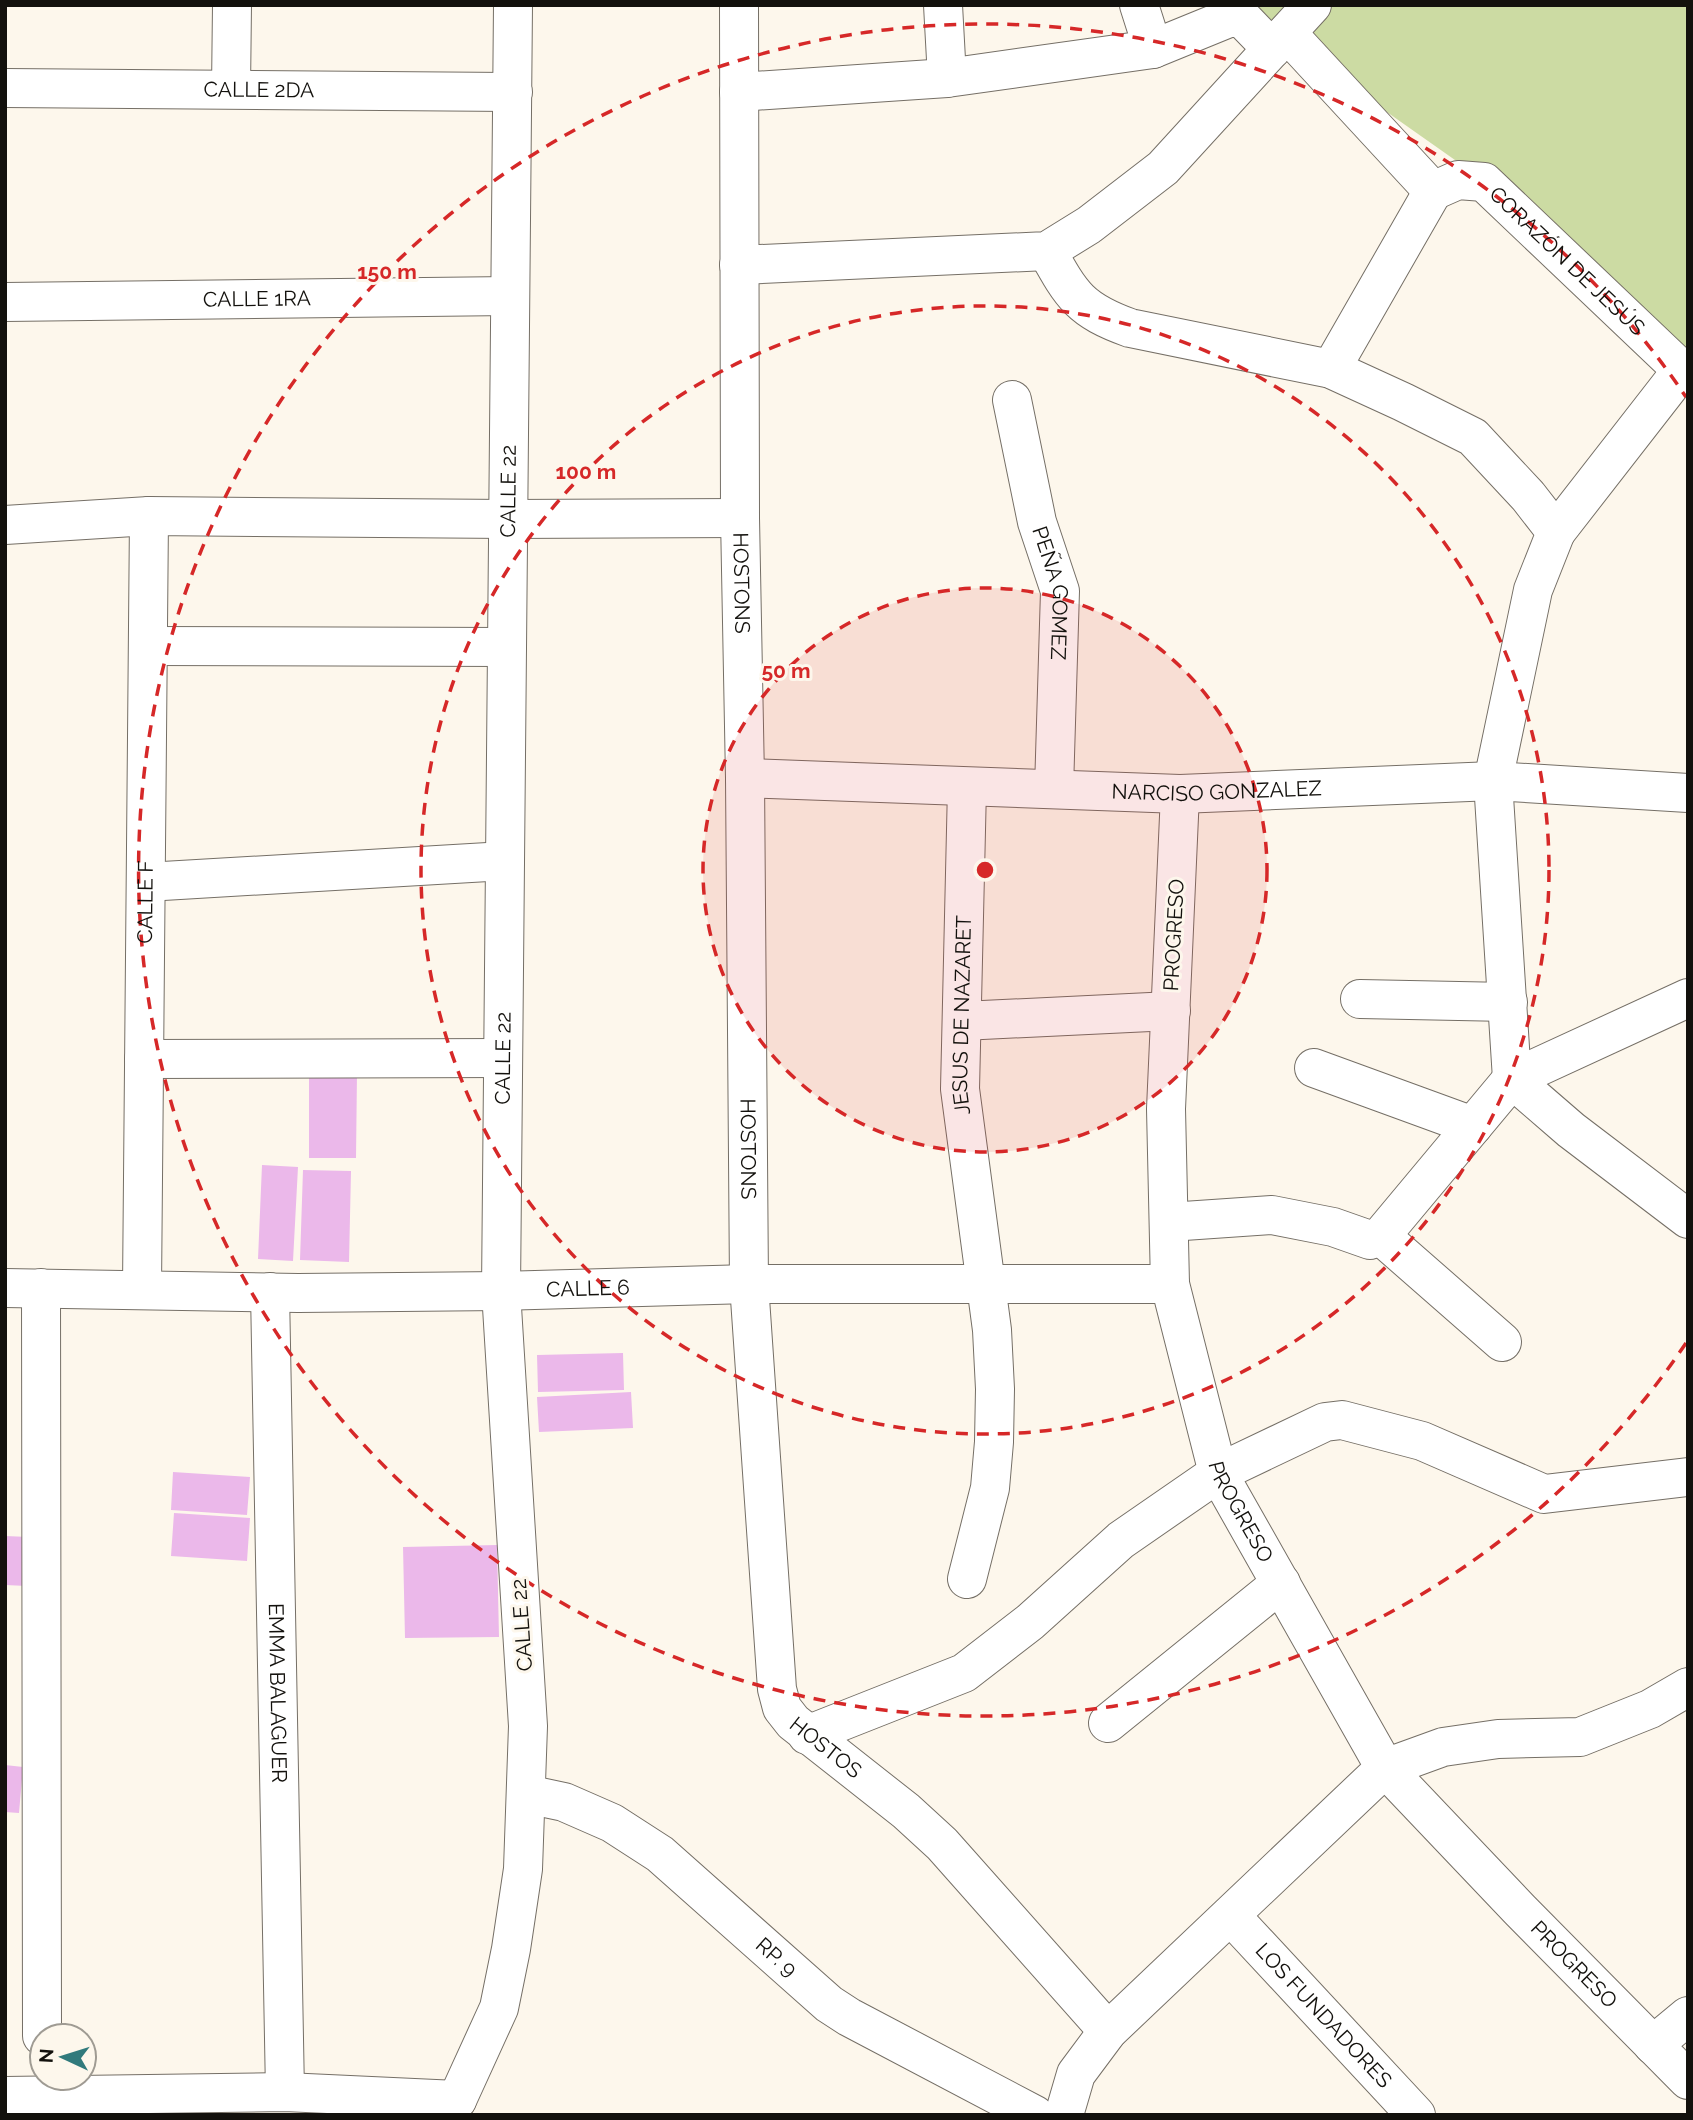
<svg xmlns="http://www.w3.org/2000/svg" width="1693" height="2120" font-family="Raleway,sans-serif">
  <rect width="100%" height="100%" fill="#fdf7ec"/>
  <path fill="#ccdba3" d="M 1235,5 L 1688,5 L 1688,350 L 1567,239 Z"/>
  <path fill="#ebb8ea" d="M 309,1073 L 357,1073 L 356,1158 L 309,1158 Z
    M 262,1165 L 298,1167 L 293,1261 L 258,1259 Z
    M 303,1170 L 351,1171 L 349,1262 L 300,1260 Z
    M 623,1353 L 624,1390 L 538,1392 L 537,1355 Z
    M 631,1392 L 633,1428 L 539,1432 L 537,1397 Z
    M 173,1472 L 250,1477 L 247,1515 L 171,1510 Z
    M 174,1513 L 250,1518 L 247,1561 L 171,1556 Z
    M 5,1536 L 29,1537 L 27,1586 L 5,1585 Z
    M 497,1545 L 499,1637 L 405,1638 L 403,1547 Z
    M 5,1765 L 23,1767 L 19,1813 L 5,1812 Z"/>
  <g fill="none" stroke-linecap="round" stroke-linejoin="round">
    <defs>
      <g id="minor">
        <path id="s1" d="M 739,5 L 740,518 L 745,778 L 749,1284 L 777,1689 L 782,1708 L 793,1722 L 906,1811 L 942,1844 L 1108,2031"/>
        <path d="M 943,5 L 947,78"/>
        <path d="M 1139,5 L 1153,49"/>
        <path d="M 1287,33 L 1433,191"/>
        <path id="s2" d="M 5,88 L 513,92"/>
        <path d="M 231,89 L 232,5"/>
        <path d="M 739,92 L 947,78 L 1153,49 L 1229,18 L 1242,18 L 1272,49"/>
        <path id="s3" d="M 1433,191 L 1458,180 L 1484,182 L 1688,376"/>
        <path d="M 1047,251 C 1072,296 1080,310 1130,328 L 1331,369 L 1403,402 L 1473,437 L 1528,496 L 1556,532 L 1533,590 L 1493,781 L 1512,1079 L 1571,1130 L 1688,1219"/>
        <path d="M 739,265 L 1047,251 L 1089,225 L 1163,168 L 1312,5"/>
        <path id="s4" d="M 5,302 L 510,296"/>
        <path d="M 1331,369 L 1433,191"/>
        <path id="s5" d="M 1012,400 L 1037,522 L 1060,591 L 1054,789"/>
        <path d="M 5,525 L 149,516 L 508,519 L 740,518"/>
        <path d="M 1556,532 L 1682,370"/>
        <path d="M 150,646 L 507,647"/>
        <path id="s6" d="M 745,778 L 1180,794 L 1493,781 L 1688,793"/>
        <path id="s7" d="M 1180,794 L 1166,1109 L 1170,1284 L 1218,1473 L 1385,1768 L 1520,1910 L 1688,2080"/>
        <path d="M 146,882 L 505,861"/>
        <path d="M 1360,999 L 1508,1002"/>
        <path d="M 962,1021 L 1171,1011"/>
        <path d="M 144,1059 L 503,1058"/>
        <path d="M 1314,1068 L 1473,1126"/>
        <path d="M 1169,1222 L 1272,1215 L 1333,1227 L 1370,1240 L 1381,1236 L 1512,1079 L 1688,998"/>
        <path d="M 1381,1236 L 1502,1342"/>
        <path id="s8" d="M 5,1288 L 298,1293 L 501,1291 L 749,1284 L 1170,1284"/>
        <path d="M 41,1288 L 42,2036"/>
        <path id="s9" d="M 142,1289 L 149,516"/>
        <path id="s10" d="M 270,1292 L 285,2092"/>
        <path id="s11" d="M 967,1579 L 990,1488 L 994,1442 L 995,1389 L 992,1330 L 960,1089 L 967,787"/>
        <path d="M 1108,1723 L 1281,1583"/>
        <path d="M 807,1735 L 964,1673 L 1030,1622 L 1121,1540 L 1218,1473 L 1325,1422 L 1342,1420 L 1422,1441 L 1544,1494 L 1688,1477"/>
        <path id="s12" d="M 526,1794 L 564,1802 L 612,1823 L 660,1854 L 829,2004 L 849,2017 L 1035,2115"/>
        <path id="s13" d="M 1231,1916 L 1416,2115"/>
        <path d="M 1653,2045 L 1688,2016"/>
        <path d="M 5,2096 L 285,2092 L 457,2100"/>
        <path id="s14" d="M 441,2115 L 457,2100 L 499,2008 L 511,1949 L 523,1869 L 528,1726 L 501,1291 L 513,5"/>
        <path d="M 1064,2115 L 1076,2074 L 1108,2031 L 1385,1768 L 1443,1747 L 1498,1739 L 1580,1737 L 1650,1709 L 1688,1687"/>
      </g>
    </defs>
    <use href="#minor" stroke="#756f66" stroke-width="40"/>
    <use href="#minor" stroke="#fff" stroke-width="38"/>
  </g>
  <circle cx="985" cy="870" r="282" fill="#d62828" fill-opacity=".12"/>
  <g fill="none" stroke="#d62828" stroke-width="3.5" stroke-dasharray="12 9">
    <circle cx="985" cy="870" r="282"/>
    <circle cx="985" cy="870" r="564"/>
    <path d="M1686 1343A846 846 0 1 1 1686 397"/>
  </g>
  <g text-anchor="middle" stroke-width="6" stroke-linejoin="round" paint-order="stroke">
    <g font-size="21" fill="#13110d" stroke="#fdf7ec">
      <text dy="7" stroke="none"><textPath href="#s2" startOffset="254">CALLE 2DA</textPath></text>
      <text dy="7" stroke="none"><textPath href="#s3" startOffset="168">CORAZÓN DE JESÚS</textPath></text>
      <text dy="7" stroke="none"><textPath href="#s4" startOffset="252">CALLE 1RA</textPath></text>
      <text dy="7" stroke="none"><textPath href="#s14" startOffset="1643">CALLE 22</textPath></text>
      <text dy="7" stroke="none"><textPath href="#s1" startOffset="578">HOSTONS</textPath></text>
      <text dy="7" stroke="none"><textPath href="#s5" startOffset="198">PEÑA GOMEZ</textPath></text>
      <text dy="7" stroke="none"><textPath href="#s6" startOffset="472">NARCISO GONZALEZ</textPath></text>
      <text dy="7" stroke="none"><textPath href="#s9" startOffset="387">CALLE F</textPath></text>
      <text transform="translate(1174 935) rotate(-87)" y="7">PROGRESO</text>
      <text dy="7" stroke="none"><textPath href="#s11" startOffset="569">JESUS DE NAZARET</textPath></text>
      <text dy="7" stroke="none"><textPath href="#s14" startOffset="1076">CALLE 22</textPath></text>
      <text dy="7" stroke="none"><textPath href="#s1" startOffset="1144">HOSTONS</textPath></text>
      <text dy="7" stroke="none"><textPath href="#s8" startOffset="583">CALLE 6</textPath></text>
      <text dy="7" stroke="none"><textPath href="#s7" startOffset="730">PROGRESO</textPath></text>
      <text transform="translate(522 1625) rotate(-94)" y="7">CALLE 22</text>
      <text dy="7" stroke="none"><textPath href="#s10" startOffset="401">EMMA BALAGUER</textPath></text>
      <text dy="7" stroke="none"><textPath href="#s1" startOffset="1764">HOSTOS</textPath></text>
      <text dy="7" stroke="none"><textPath href="#s12" startOffset="304">RP. 9</textPath></text>
      <text dy="7" stroke="none"><textPath href="#s7" startOffset="1297">PROGRESO</textPath></text>
      <text dy="7" stroke="none"><textPath href="#s13" startOffset="136">LOS FUNDADORES</textPath></text>
    </g>
  </g>
  <circle cx="985" cy="870" r="10" fill="#d62828" stroke="#fdf7ec" stroke-width="3.5"/>
  <g font-size="21" text-anchor="middle" font-weight="bold" fill="#d62828" stroke="#fdf7ec" stroke-width="6" stroke-linejoin="round" paint-order="stroke">
    <text x="387" y="279">150 m</text>
    <text x="586" y="479">100 m</text>
    <text x="786" y="678">50 m</text>
  </g>
  <rect width="1693" height="2120" fill="none" stroke="#13110d" stroke-width="14"/>
  <g transform="translate(63 2057) rotate(274)"><circle r="33" fill="#fdf7ec" stroke="#9f9b93" stroke-width="2"/>
  <path d="M0-5L12 26L0 18L-12 26Z" fill="#317a7c"/>
  <text y="-10" font-size="19" font-weight="bold" text-anchor="middle" fill="#13110d">N</text>
  </g>
</svg>
